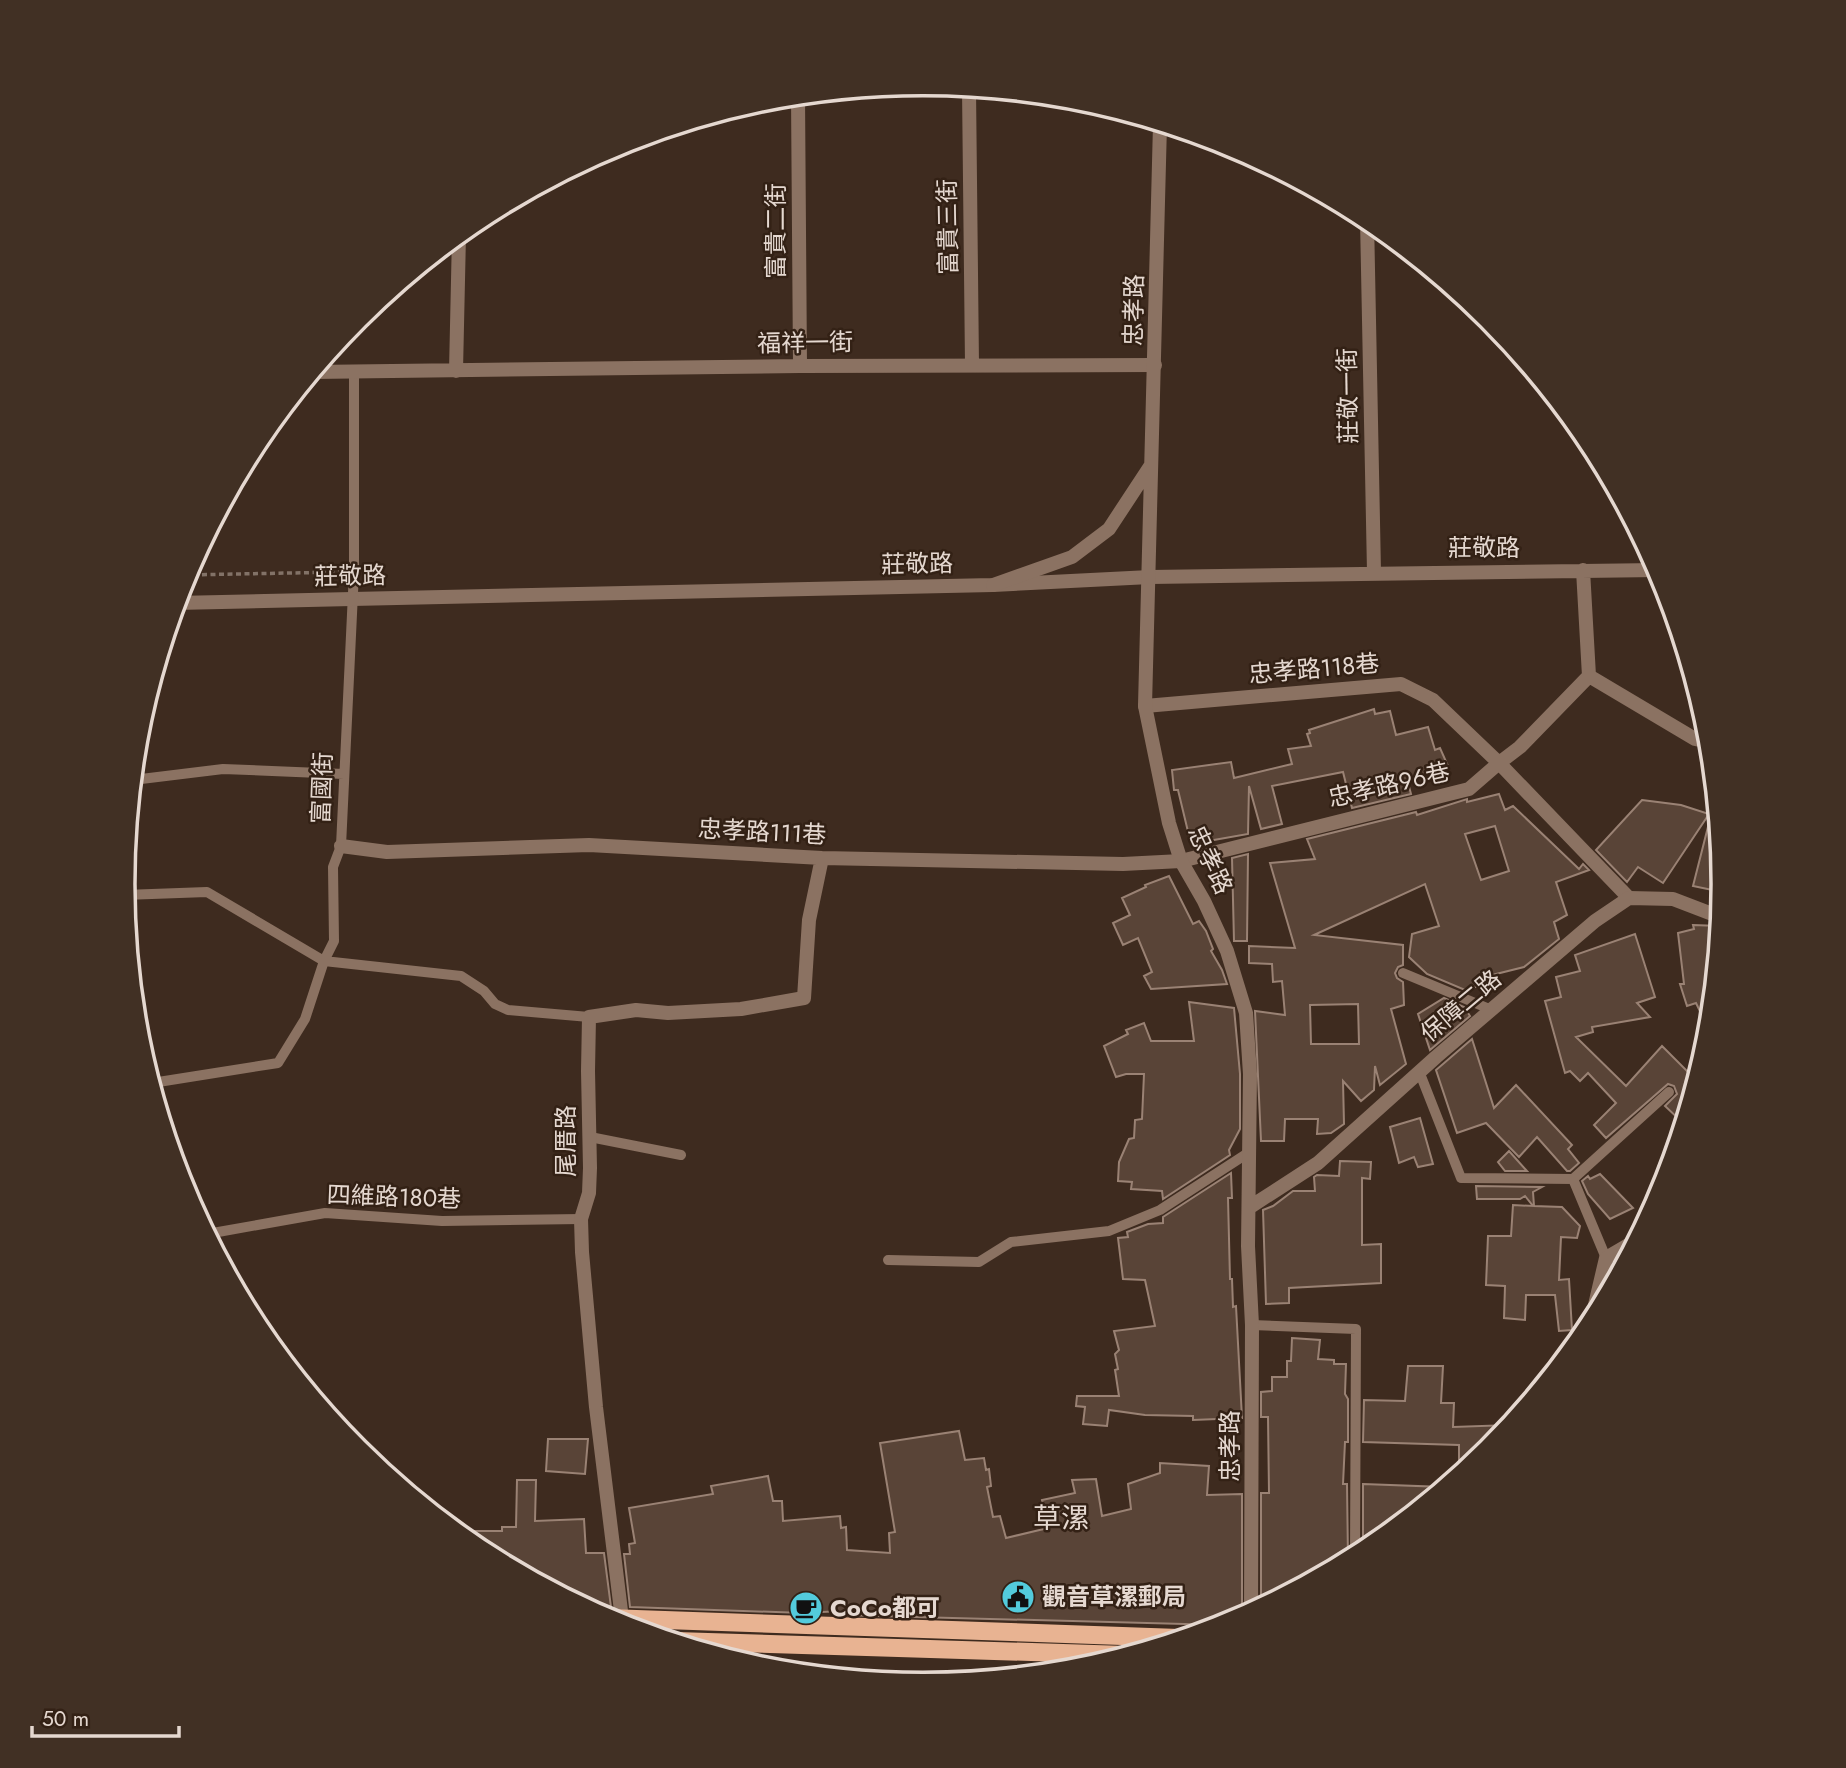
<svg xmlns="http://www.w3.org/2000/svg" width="1846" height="1768" font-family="Jost,'Noto Sans TC',sans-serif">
  <rect width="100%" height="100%" fill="#3e2b1f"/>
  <path fill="#594437" stroke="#9a8274" stroke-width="2" fill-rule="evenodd" d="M 1374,709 L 1375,714 L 1390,711 L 1396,735 L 1428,727 L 1435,750 L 1440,748 L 1448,766 L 1407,779 L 1411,794 L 1352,808 L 1343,772 L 1272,786 L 1282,824 L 1261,829 L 1249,786 L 1248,834 L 1191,844 L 1178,790 L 1174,790 L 1172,770 L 1231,762 L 1234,778 L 1292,764 L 1288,749 L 1311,746 L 1307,734 L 1310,733 L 1309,730 Z
    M 1499,794 L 1505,810 L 1513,806 L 1579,869 L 1583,864 L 1589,870 L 1556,882 L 1567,915 L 1554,922 L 1559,939 L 1524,967 L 1484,977 L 1486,984 L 1465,990 L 1427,974 L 1409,957 L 1412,934 L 1439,926 L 1425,884 L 1314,935 L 1403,945 L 1403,965 L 1398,967 L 1395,973 L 1397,978 L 1403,982 L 1404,1005 L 1391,1009 L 1406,1064 L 1380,1085 L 1375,1066 L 1374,1090 L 1361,1101 L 1343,1081 L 1344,1124 L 1331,1133 L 1317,1134 L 1318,1119 L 1285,1119 L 1284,1141 L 1261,1141 L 1255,1011 L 1285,1015 L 1282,981 L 1273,982 L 1272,964 L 1249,963 L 1249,946 L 1295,948 L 1270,863 L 1315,859 L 1307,839 L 1416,812 L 1417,815 L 1467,799 L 1467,802 ZM 1495,826 L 1509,871 L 1481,880 L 1465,834 ZM 1358,1004 L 1359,1044 L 1311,1044 L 1310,1005 Z
    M 1642,800 L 1681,805 L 1709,814 L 1663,883 L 1638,867 L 1627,882 L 1596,850 Z
    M 1713,807 L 1715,807 L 1722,892 L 1693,886 Z
    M 1248,854 L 1247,941 L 1234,941 L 1232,858 Z
    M 1169,876 L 1193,924 L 1199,921 L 1206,931 L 1213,949 L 1211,951 L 1222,970 L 1227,984 L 1151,989 L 1144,976 L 1152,972 L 1138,938 L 1123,945 L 1113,923 L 1130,915 L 1122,898 L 1146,887 L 1145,885 Z
    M 1693,925 L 1719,926 L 1709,1030 L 1696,1003 L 1687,1006 L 1680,984 L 1684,984 L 1678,933 L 1694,929 Z
    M 1635,934 L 1655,997 L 1637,1003 L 1650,1017 L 1592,1027 L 1593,1032 L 1576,1037 L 1626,1086 L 1662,1046 L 1696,1080 L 1683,1123 L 1665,1106 L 1677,1094 L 1674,1086 L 1668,1084 L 1606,1138 L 1594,1125 L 1616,1103 L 1588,1073 L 1580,1081 L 1570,1071 L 1565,1073 L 1545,1001 L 1561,997 L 1556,977 L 1580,971 L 1575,955 Z
    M 1444,998 L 1464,1007 L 1470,1016 L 1430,1050 L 1418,1014 Z
    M 1189,1002 L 1234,1008 L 1240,1074 L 1240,1129 L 1229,1150 L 1230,1155 L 1163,1199 L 1162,1191 L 1131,1189 L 1132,1182 L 1118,1181 L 1119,1162 L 1129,1139 L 1134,1138 L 1135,1120 L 1142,1119 L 1144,1074 L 1126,1074 L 1116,1077 L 1104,1046 L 1128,1034 L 1126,1030 L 1144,1023 L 1151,1041 L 1194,1041 Z
    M 1472,1039 L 1494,1108 L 1516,1085 L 1572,1145 L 1568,1149 L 1579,1163 L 1570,1171 L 1567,1171 L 1537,1137 L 1519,1157 L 1486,1123 L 1457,1133 L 1436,1070 Z
    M 1420,1118 L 1433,1164 L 1418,1167 L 1414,1157 L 1399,1163 L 1390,1127 Z
    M 1509,1151 L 1527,1171 L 1505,1171 L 1498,1162 Z
    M 1340,1161 L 1371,1162 L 1370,1179 L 1362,1178 L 1362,1245 L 1381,1244 L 1381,1283 L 1289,1288 L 1289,1303 L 1266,1304 L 1263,1210 L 1273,1206 L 1293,1191 L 1315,1191 L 1314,1177 L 1317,1175 L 1339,1176 Z
    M 1231,1173 L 1232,1198 L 1228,1198 L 1230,1279 L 1232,1279 L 1233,1307 L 1236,1306 L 1242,1418 L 1193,1420 L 1193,1416 L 1145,1415 L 1109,1410 L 1107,1426 L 1083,1424 L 1085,1407 L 1076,1406 L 1077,1396 L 1119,1396 L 1115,1370 L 1118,1369 L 1115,1354 L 1119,1350 L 1114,1331 L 1155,1326 L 1145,1280 L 1123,1279 L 1118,1238 L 1128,1237 L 1127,1232 L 1148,1224 L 1163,1223 L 1163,1217 Z
    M 1600,1174 L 1633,1208 L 1610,1219 L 1588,1194 L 1582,1181 L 1588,1176 L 1590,1179 Z
    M 1476,1186 L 1542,1187 L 1533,1192 L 1534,1206 L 1562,1207 L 1580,1226 L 1577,1238 L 1561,1237 L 1559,1280 L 1569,1279 L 1572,1330 L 1559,1331 L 1555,1295 L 1526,1295 L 1525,1320 L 1504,1318 L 1505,1286 L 1486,1285 L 1488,1236 L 1511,1236 L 1513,1205 L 1533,1206 L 1525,1196 L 1520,1199 L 1477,1199 Z
    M 1292,1338 L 1320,1340 L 1318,1359 L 1334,1360 L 1334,1364 L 1346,1364 L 1345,1394 L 1348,1399 L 1348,1442 L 1345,1442 L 1343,1484 L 1347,1484 L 1348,1560 L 1261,1606 L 1261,1493 L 1269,1493 L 1268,1417 L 1261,1417 L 1261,1392 L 1272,1391 L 1272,1377 L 1287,1377 L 1287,1361 L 1291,1361 Z
    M 1408,1366 L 1443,1366 L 1441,1403 L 1454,1403 L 1453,1427 L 1509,1425 L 1488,1450 L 1459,1474 L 1459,1445 L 1363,1442 L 1364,1400 L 1405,1401 Z
    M 959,1431 L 965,1460 L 984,1458 L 986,1470 L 989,1469 L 991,1486 L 987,1487 L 993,1517 L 1000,1516 L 1006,1538 L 1048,1528 L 1042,1500 L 1075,1493 L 1072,1480 L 1096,1479 L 1102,1516 L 1131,1509 L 1128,1484 L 1160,1473 L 1160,1463 L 1209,1466 L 1207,1495 L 1242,1494 L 1242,1616 L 1222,1625 L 841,1615 L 841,1611 L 803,1613 L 630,1607 L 624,1554 L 630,1554 L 629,1544 L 635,1543 L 629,1508 L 713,1494 L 711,1486 L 768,1476 L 773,1501 L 782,1501 L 783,1521 L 840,1516 L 841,1528 L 846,1527 L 847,1550 L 890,1553 L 889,1533 L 895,1532 L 880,1443 Z
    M 548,1439 L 588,1439 L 585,1474 L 546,1471 Z
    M 517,1480 L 536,1480 L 535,1521 L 584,1519 L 586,1553 L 604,1553 L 611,1607 L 587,1607 L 473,1545 L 474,1531 L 502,1531 L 502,1527 L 516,1527 Z
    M 1363,1484 L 1443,1487 L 1363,1552 Z"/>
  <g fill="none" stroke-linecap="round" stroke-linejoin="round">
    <path stroke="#827267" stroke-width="3.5" stroke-dasharray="5 3.5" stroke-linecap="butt" d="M 185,575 L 342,572"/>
    <path stroke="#8b7262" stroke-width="10" d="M 133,780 L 223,769 L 344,774
      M 124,895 L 207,892 L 324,961 L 461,976 L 484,991 L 495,1004 L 508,1010 L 589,1017
      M 1403,973 L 1492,1010
      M 1419,1071 L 1461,1178 L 1573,1179
      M 152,1083 L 278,1063 L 305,1019 L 324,961 L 334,941 L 333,867 L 341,846 L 354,572 L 354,371
      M 590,1137 L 681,1155
      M 1573,1179 L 1669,1092
      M 1573,1179 L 1606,1258
      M 207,1234 L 325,1213 L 442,1221 L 581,1219
      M 888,1260 L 979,1262 L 1011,1242 L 1109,1231 L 1160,1210 L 1248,1153
      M 1252,1325 L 1356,1329 L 1355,1556"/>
    <path stroke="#8b7262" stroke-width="14" d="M 969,89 L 972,365
      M 798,96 L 800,366
      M 1367,219 L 1374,572
      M 456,371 L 459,235
      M 313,372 L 800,366 L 1155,365
      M 352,599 L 993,585 L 1150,577 L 1658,570
      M 1589,676 L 1695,739 L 1709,742
      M 1145,706 L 1401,684 L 1433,700 L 1499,763 L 1520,747 L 1589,676 L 1583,570
      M 341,846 L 387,852 L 589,845 L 822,858 L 1123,864 L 1181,861 L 1469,789 L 1499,763 L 1629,898
      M 1591,1322 L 1606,1258 L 1635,1241
      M 622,1619 L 596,1407 L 582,1252 L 581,1219 L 589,1193 L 590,1168 L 588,1071 L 589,1017 L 636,1010 L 668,1013 L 741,1009 L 804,998 L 809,920 L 822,858"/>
    <path stroke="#8b7262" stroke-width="14" d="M 1160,124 L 1145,706 L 1169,823 L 1181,861 L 1204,901 L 1227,951 L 1246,1013 L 1250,1074 L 1248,1246 L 1252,1325 L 1251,1612
      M 993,585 L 1072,557 L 1109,529 L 1151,465
      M 176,603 L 352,599
      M 1250,1207 L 1318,1163 L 1436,1057 L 1595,921 L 1629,898 L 1673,899 L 1720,917"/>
    <path stroke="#e8b392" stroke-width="18" d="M 608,1618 L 1179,1638
      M 676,1641 L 1125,1655"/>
  </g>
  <defs>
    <symbol id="civic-disc" viewBox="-11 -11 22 22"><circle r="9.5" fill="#53cbdc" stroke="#332115"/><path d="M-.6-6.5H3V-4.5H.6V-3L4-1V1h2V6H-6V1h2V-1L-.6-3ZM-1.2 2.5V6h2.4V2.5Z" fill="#111"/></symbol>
    <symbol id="cafe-disc" viewBox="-11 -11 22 22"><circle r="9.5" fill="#53cbdc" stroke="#332115"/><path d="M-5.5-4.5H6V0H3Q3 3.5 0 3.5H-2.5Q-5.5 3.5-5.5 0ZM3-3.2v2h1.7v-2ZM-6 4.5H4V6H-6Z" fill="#111"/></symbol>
  </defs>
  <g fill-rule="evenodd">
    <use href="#civic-disc" x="999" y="1578" width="38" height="38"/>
    <use href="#cafe-disc" x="787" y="1589" width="38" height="38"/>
  </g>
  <g text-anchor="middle" stroke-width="5" stroke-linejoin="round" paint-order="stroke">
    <g font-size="24" fill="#e5d8d0" stroke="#332115">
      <text transform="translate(948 227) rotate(-91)" y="8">富貴三街</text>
      <text transform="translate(776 231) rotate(-90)" y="8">富貴二街</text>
      <text transform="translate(1134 310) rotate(-89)" y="8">忠孝路</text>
      <text transform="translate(805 343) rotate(-1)" y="8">福祥一街</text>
      <text transform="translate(1348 396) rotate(-91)" y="8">莊敬一街</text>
      <text x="1484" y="556">莊敬路</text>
      <text transform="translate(917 564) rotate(-1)" y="8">莊敬路</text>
      <text transform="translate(350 576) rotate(-1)" y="8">莊敬路</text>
      <text transform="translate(1314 669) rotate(-5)" y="8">忠孝路118巷</text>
      <text transform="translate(1389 785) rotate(-13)" y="8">忠孝路96巷</text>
      <text transform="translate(322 788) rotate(-88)" y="8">富國街</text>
      <text transform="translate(762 832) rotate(3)" y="8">忠孝路111巷</text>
      <text transform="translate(1210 860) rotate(65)" y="8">忠孝路</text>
      <text transform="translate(1461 1006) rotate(-40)" y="8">保障二路</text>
      <text transform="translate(566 1141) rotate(-90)" y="8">尾厝路</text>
      <text transform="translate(394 1197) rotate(2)" y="8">四維路180巷</text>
      <text transform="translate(1230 1446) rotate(-90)" y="8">忠孝路</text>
    </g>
    <g font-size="24" font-weight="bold" fill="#e5d8d0" stroke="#332115" text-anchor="start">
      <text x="1042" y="1605">觀音草漯郵局</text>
      <text x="830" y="1616">CoCo都可</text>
    </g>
    <g font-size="28" fill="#e5d8d0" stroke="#332115">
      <text x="1061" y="1528">草漯</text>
    </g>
  </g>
  <path d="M0 0H1846V1768H0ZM135 884a788 788 0 1 1 1576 0a788 788 0 1 1-1576 0Z" fill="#413024" fill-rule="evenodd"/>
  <path fill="none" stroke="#e5d8d0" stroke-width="3.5" d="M135 884a788 788 0 1 1 1576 0a788 788 0 1 1-1576 0Z"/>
  <path d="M32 1726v10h147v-10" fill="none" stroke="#e5d8d0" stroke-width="3.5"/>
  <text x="42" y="1726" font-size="21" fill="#e5d8d0" stroke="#332115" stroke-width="5" paint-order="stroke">50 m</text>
</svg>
